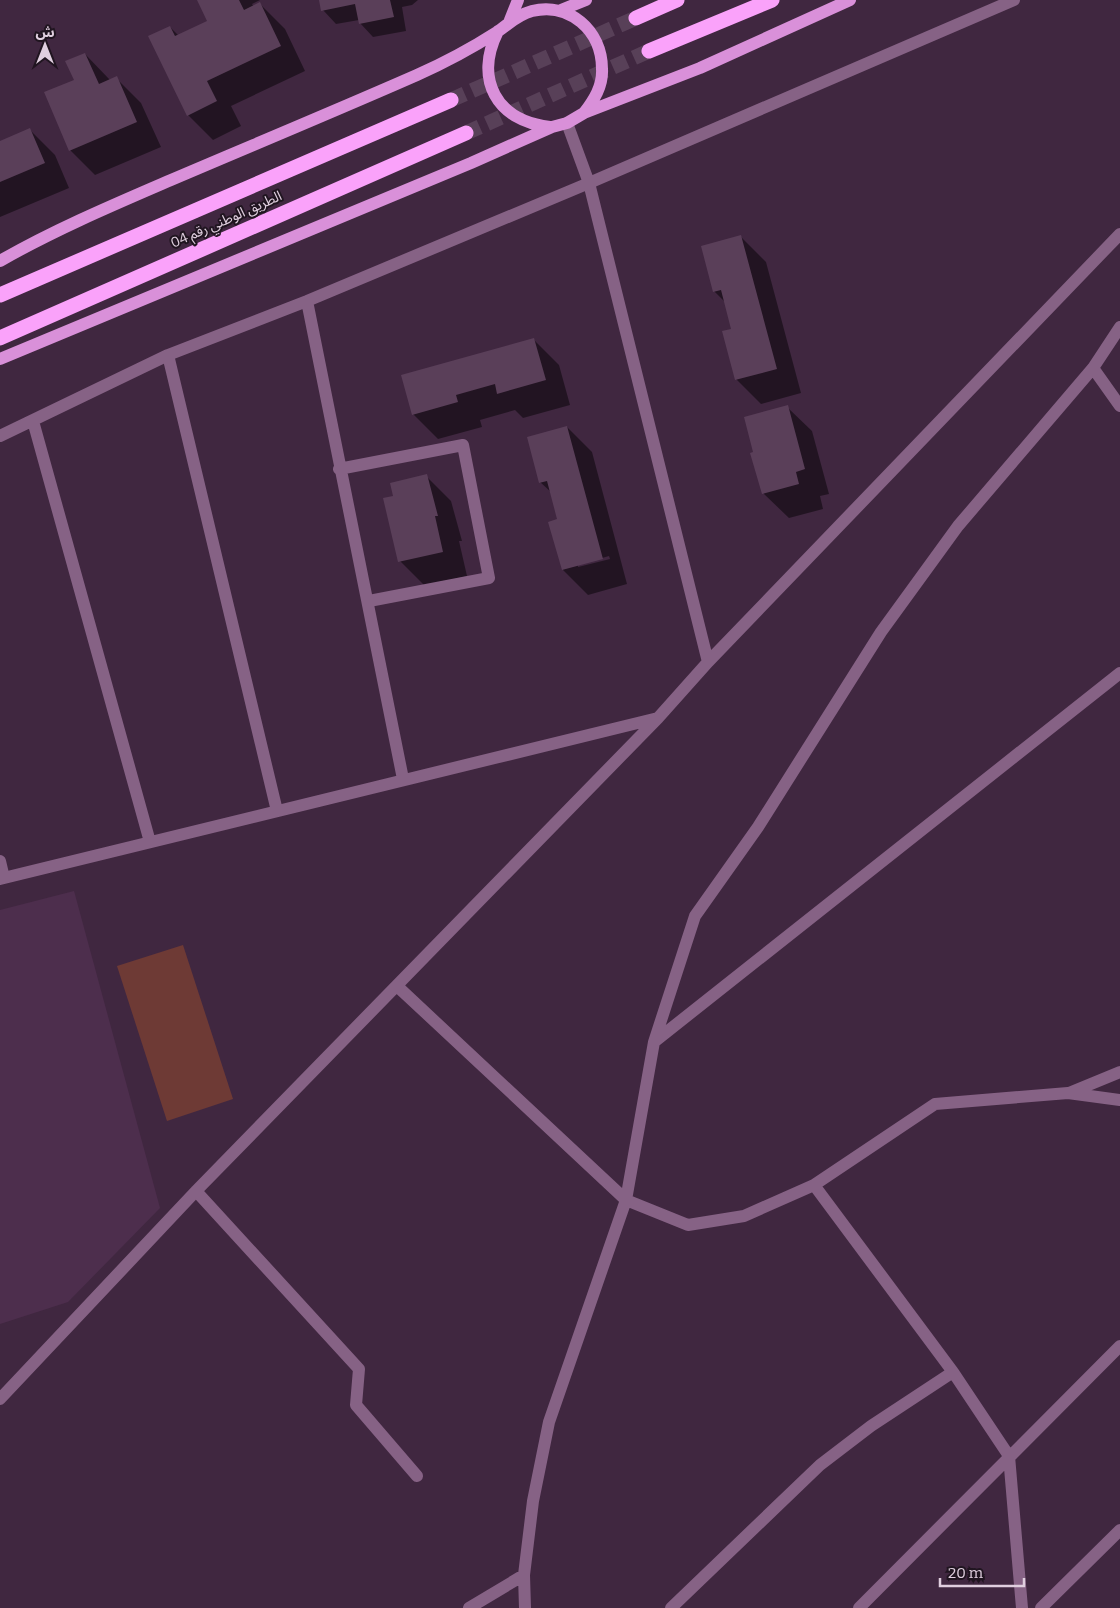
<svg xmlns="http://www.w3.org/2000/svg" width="1120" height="1608" font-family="Bitter,'Noto Sans Arabic',serif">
  <rect width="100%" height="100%" fill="#402740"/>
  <path fill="#4d2e4d" d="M 74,891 L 160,1208 L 68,1302 L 0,1324 L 0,910 Z"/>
  <path fill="#6e3a35" d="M 183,945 L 233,1099 L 167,1121 L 117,966 Z"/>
  <path fill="#0007" fill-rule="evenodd" d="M 199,0 L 260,0 L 252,4 L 254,7 L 260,4 L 285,29 L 305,71 L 231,106 L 241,126 L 213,140 L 188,115 L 170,27 L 179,36 L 209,21 Z
    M 321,0 L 418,0 L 412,5 L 402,7 L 406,31 L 373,37 L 360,23 L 359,20 L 336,24 L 323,10 Z
    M 85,54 L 110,80 L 116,78 L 141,103 L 161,147 L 95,175 L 70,150 L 75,80 Z
    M 30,130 L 55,155 L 69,188 L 0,217 L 0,142 Z
    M 741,237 L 766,262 L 801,393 L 761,404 L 736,379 L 733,330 L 725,302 L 714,291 Z
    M 534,340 L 559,365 L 570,405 L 523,418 L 515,410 L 480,420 L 482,427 L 438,439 L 413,414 Z
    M 787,407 L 812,431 L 829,494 L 820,496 L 823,509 L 789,518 L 764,494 L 751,454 L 755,453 Z
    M 567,427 L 592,452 L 627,584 L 588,595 L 563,570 L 559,520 L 552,493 L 540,482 ZM 609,556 L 610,559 L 578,567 L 578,565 Z
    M 426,476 L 451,501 L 462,541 L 459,541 L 467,576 L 425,586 L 400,561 L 394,497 Z"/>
  <path fill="#5a3f59" d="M 197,0 L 239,0 L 244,10 L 260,2 L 281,46 L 207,81 L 217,101 L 187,116 L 148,36 L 170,26 L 175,36 L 207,21 Z
    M 319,0 L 390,0 L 394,17 L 359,24 L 355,4 L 321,11 Z
    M 85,53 L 99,84 L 117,76 L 137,122 L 69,151 L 44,92 L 74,80 L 65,61 Z
    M 30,128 L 45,163 L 0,182 L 0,141 Z
    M 741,235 L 777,369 L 735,380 L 722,331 L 731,329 L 721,290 L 713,292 L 701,246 Z
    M 534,338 L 546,380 L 497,394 L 495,384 L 456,395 L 458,402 L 412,415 L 401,375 Z
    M 788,405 L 805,469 L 796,472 L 799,484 L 762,494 L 750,453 L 753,452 L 744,417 Z
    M 567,426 L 603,559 L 562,570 L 548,522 L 557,519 L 547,481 L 539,483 L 527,437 Z
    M 427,474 L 438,516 L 435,516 L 443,552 L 398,562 L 383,498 L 393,496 L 390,483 Z"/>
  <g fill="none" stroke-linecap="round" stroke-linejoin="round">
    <path stroke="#584058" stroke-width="15" stroke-dasharray="15 8" stroke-linecap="butt" d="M 451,100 L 636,18
      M 466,133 L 649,51"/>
    <path stroke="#866285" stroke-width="12" d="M 567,123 L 589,183 L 708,662
      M 307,301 L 403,779
      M 168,355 L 277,811
      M 1093,368 L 1120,406
      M 33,421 L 150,842
      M 0,436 L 168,355 L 307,301 L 589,183 L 1014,0
      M 339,469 L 463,445 L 489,578 L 369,601
      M 0,861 L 4,878
      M 0,879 L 658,718
      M 398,987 L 626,1200 L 688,1225 L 744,1216 L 814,1185 L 935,1104 L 1068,1093 L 1120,1100
      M 654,1042 L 1120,673
      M 1069,1093 L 1120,1072
      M 814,1185 L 953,1372 L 1009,1456 L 1022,1608
      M 196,1191 L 359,1369 L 356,1405 L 417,1476
      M 0,1399 L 196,1191 L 658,718 L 708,662 L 1120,234
      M 469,1608 L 524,1575
      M 525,1608 L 524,1575 L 533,1501 L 549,1422 L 626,1200 L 654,1042 L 695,916 L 758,827 L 881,632 L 958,526 L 1093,368 L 1120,327
      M 671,1608 L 820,1465 L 871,1426 L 953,1372
      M 859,1608 L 1120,1346
      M 1041,1608 L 1120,1530"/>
    <path stroke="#d990d9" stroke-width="12" d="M 561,10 L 586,0
      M 510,20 L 518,0
      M 498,31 C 474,79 496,121 550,127
      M 0,261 C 54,230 113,205 171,180 C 253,145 335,111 417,75 C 444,63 472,48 497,32 C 509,24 517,15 532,11 C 569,2 602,30 602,69 C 603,86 594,100 584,113
      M 0,359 L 471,163 L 552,127 L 567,123 L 584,113 L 700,68 L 850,0"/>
    <path stroke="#faa2fa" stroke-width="15" d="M 636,18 L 677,0
      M 649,51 L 772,0
      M 0,295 L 451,100
      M 0,338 L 466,133"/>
  </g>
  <g text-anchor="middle" stroke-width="4" stroke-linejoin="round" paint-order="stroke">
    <g font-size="14" fill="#e0cfdf" stroke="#201520">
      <text transform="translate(226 219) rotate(-24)" y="5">الطريق الوطني رقم 04</text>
    </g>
  </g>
  <g transform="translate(45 45)" stroke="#201520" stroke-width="4" paint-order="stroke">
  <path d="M0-4L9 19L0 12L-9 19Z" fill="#e0cfdf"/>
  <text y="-8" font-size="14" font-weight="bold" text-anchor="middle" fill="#e0cfdf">ش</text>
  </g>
  <path d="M940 1578v8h84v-8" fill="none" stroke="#e0cfdf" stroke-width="2.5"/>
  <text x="948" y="1578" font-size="15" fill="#e0cfdf" stroke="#201520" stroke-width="4" paint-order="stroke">20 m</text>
</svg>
